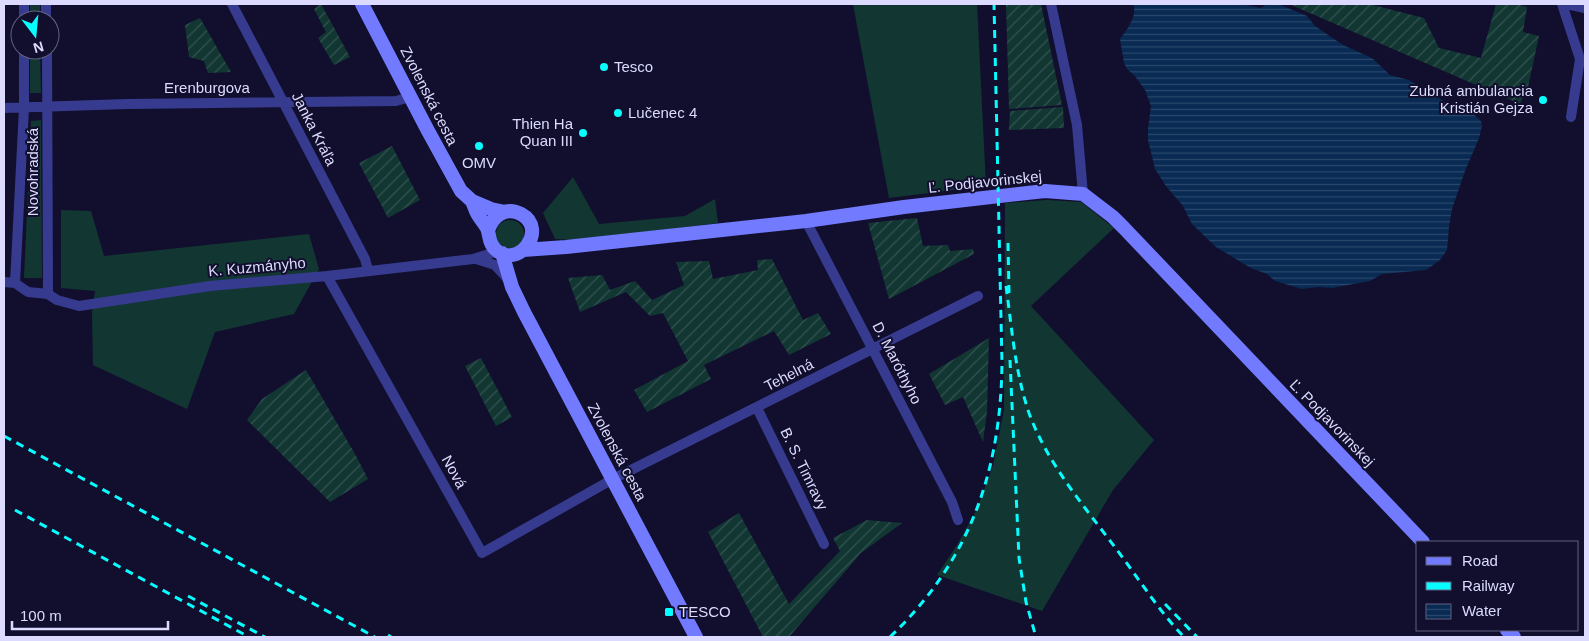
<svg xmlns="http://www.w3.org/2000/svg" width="1589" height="641" font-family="Helvetica,sans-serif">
  <defs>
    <pattern id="garden-furrows" width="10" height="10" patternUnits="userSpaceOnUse" patternTransform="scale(1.25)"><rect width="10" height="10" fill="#123733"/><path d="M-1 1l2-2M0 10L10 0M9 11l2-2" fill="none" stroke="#345352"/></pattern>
    <pattern id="water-rules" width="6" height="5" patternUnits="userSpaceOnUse" patternTransform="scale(1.25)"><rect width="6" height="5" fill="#082a53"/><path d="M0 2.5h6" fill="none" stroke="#2b486d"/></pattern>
  </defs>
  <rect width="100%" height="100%" fill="#110f2d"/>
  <path fill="#123733" d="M 30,4 L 40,4 L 40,20 L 30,20 Z
    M 853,4 L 977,4 L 986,186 L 889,198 Z
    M 30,50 L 40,50 L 41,93 L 30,93 Z
    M 41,120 L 42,278 L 24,278 L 31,121 Z
    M 573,177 L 599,224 L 685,216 L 715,199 L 718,223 L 579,240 L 555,239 L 543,213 Z
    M 1047,200 L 1081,202 L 1114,228 L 1031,306 L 1154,440 L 1113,490 L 1042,611 L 937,575 L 957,545 L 976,511 L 993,466 L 1004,410 L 1005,203 Z
    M 61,210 L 91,211 L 104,256 L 309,234 L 319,269 L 294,314 L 215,332 L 187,409 L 93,365 L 92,313 L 95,291 L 61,288 Z
    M496 234a14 14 0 1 1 28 0a14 14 0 1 1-28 0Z"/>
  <path fill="url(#garden-furrows)" d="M 321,4 L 350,57 L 334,65 L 318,38 L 326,32 L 314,9 Z
    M 1006,4 L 1041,4 L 1062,105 L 1009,109 Z
    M 1289,4 L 1369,4 L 1424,18 L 1439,48 L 1481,58 L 1496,4 L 1516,4 L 1527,7 L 1523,32 L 1539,36 L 1528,87 L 1520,104 Z
    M 200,18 L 231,72 L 208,73 L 204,61 L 189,57 L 185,25 Z
    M 1063,107 L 1064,128 L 1009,130 L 1010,111 Z
    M 392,146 L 420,200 L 388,218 L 359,163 Z
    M 917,218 L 923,246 L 948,245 L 950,251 L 973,249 L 974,254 L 889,299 L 868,223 Z
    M 772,259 L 803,320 L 818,313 L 831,334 L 789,355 L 774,331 L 704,365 L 711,379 L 647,412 L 634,390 L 688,361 L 663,313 L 650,316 L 626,292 L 580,312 L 568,278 L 602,275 L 610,290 L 635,281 L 652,300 L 684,285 L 676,262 L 709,261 L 713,279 L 758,270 L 757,260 Z
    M 989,338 L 987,412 L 983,442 L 963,397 L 945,405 L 929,374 Z
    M 481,358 L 512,417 L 496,426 L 465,366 Z
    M 306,370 L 355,454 L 368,479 L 330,502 L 247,420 L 262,399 Z
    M 739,513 L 789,604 L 840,551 L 833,538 L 867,520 L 902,523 L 861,553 L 789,637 L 763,637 L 708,532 Z"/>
  <path fill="url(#water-rules)" d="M 1133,4 L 1240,4 L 1261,8 L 1267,4 L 1278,4 L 1307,16 L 1315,26 L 1343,45 L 1372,58 L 1390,75 L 1409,80 L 1455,108 L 1471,112 L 1481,121 L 1482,126 L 1479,138 L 1465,171 L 1452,209 L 1449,227 L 1447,250 L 1440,260 L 1426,270 L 1382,274 L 1370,281 L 1332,288 L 1318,287 L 1302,289 L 1275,281 L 1267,274 L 1253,269 L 1244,264 L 1216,247 L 1192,224 L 1183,206 L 1166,186 L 1155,169 L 1148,140 L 1148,129 L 1151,106 L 1145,90 L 1134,75 L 1127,69 L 1124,63 L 1120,39 C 1127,30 1138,15 1133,4 Z"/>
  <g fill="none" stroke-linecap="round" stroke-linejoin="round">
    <path stroke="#373b8f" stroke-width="10" d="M 24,4 L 24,20
      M 46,4 L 46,20
      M 232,4 L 365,259 L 368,270
      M 1051,4 L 1077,125 L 1083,194
      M 1562,4 L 1580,59 L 1571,117
      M 1566,4 L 1585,8
      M 47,50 L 48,294
      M 4,108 L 127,104 L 396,101 L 410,97
      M 806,221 L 952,502 L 958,520
      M 476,259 L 495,265 L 507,278
      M 327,276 L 482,553 L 613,479 L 978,296
      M 4,282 L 15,283 L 28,292 L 48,294 L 57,300 L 79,306 L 210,286 L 327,276 L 473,259 L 499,251
      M 15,283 L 24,108 L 24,50
      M 757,408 L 824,544"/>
    <path stroke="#727bff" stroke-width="14" d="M 362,4 L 427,129 L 461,191 L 472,201 L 491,209 L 505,212
      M 472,201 C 474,205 475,210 478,215 C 481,220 487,226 488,231 C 490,238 489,243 495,249 C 518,271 549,229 521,214 C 506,206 492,216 488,231
      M 523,250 L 566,247 L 806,221 L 904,207 L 1045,191 L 1083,194 L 1113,217 L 1124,228 L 1423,542
      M 502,253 L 512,287 L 524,312 L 696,637
      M 1507,630 L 1514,637"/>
    <path stroke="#07fdff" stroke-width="3" stroke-dasharray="8 6" stroke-linecap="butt" d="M 1008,243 L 1009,293
      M 1006,286 C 1012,329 1015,372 1029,413 C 1048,465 1085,507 1117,550 C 1139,579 1159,611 1184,637
      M 1010,360 L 1019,558 L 1026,602 L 1036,637
      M 4,436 L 375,637
      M 15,510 L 249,637
      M 188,596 L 265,637
      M 1165,604 L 1197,637
      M 388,635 L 391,637
      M 890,637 C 970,561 1001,471 1002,362 L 994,4"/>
  </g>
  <g fill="#07fdff" stroke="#110f2d" stroke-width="2">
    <circle cx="604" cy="67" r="5"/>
    <circle cx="1543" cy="100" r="5"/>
    <circle cx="618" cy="113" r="5"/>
    <circle cx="583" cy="133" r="5"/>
    <circle cx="479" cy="146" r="5"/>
    <rect x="664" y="607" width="10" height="10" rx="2.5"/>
  </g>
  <g text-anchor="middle" stroke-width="4" stroke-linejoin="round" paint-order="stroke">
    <g font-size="15" fill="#dcdbff" stroke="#110f2d" text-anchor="start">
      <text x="614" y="72">Tesco</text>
      <text x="1533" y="96" text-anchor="end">Zubná ambulancia<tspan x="1533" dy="17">Kristián Gejza</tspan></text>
      <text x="628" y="118">Lučenec 4</text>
      <text x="573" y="129" text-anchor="end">Thien Ha<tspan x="573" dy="17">Quan III</tspan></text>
      <text x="479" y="168" text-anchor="middle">OMV</text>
      <text x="679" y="617">TESCO</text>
    </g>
    <g font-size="15" fill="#dcdbff" stroke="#110f2d">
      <text x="207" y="93">Erenburgova</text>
      <text transform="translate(429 96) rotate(63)" y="5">Zvolenská cesta</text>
      <text transform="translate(314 129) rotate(63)" y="5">Janka Kráľa</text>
      <text transform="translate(33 172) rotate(-90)" y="5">Novohradská</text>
      <text transform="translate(985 182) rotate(-6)" y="5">Ľ. Podjavorinskej</text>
      <text transform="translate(257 267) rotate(-5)" y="5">K. Kuzmányho</text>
      <text transform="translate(897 363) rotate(63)" y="5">D. Maróthyho</text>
      <text transform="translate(789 375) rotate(-27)" y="5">Tehelná</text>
      <text transform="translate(1332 423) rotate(46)" y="5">Ľ. Podjavorinskej</text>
      <text transform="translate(617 452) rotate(62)" y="5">Zvolenská cesta</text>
      <text transform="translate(804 469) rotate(64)" y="5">B. S. Timravy</text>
      <text transform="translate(454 472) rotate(61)" y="5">Nová</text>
    </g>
  </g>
  <rect width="1589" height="641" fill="none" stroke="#dcdbff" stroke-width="10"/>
  <rect x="1416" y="541" width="162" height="90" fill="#110f2d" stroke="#626181"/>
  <rect x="1426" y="557" width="25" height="8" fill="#727bff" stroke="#626181"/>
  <text x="1462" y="566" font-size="15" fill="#dcdbff">Road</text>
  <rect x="1426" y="582" width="25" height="8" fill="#07fdff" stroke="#626181"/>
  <text x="1462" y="591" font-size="15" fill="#dcdbff">Railway</text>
  <rect x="1426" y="604" width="25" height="15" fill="url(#water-rules)" stroke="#626181"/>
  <text x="1462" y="616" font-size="15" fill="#dcdbff">Water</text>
  <g transform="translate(35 35) rotate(164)"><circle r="24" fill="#110f2d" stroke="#626181"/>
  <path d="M0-4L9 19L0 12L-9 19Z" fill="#07fdff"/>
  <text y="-8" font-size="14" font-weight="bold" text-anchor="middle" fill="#dcdbff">N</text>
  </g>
  <path d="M12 621v8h156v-8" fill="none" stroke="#dcdbff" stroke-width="2.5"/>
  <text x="20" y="621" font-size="15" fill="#dcdbff" stroke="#110f2d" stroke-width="4" paint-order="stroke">100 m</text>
</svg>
